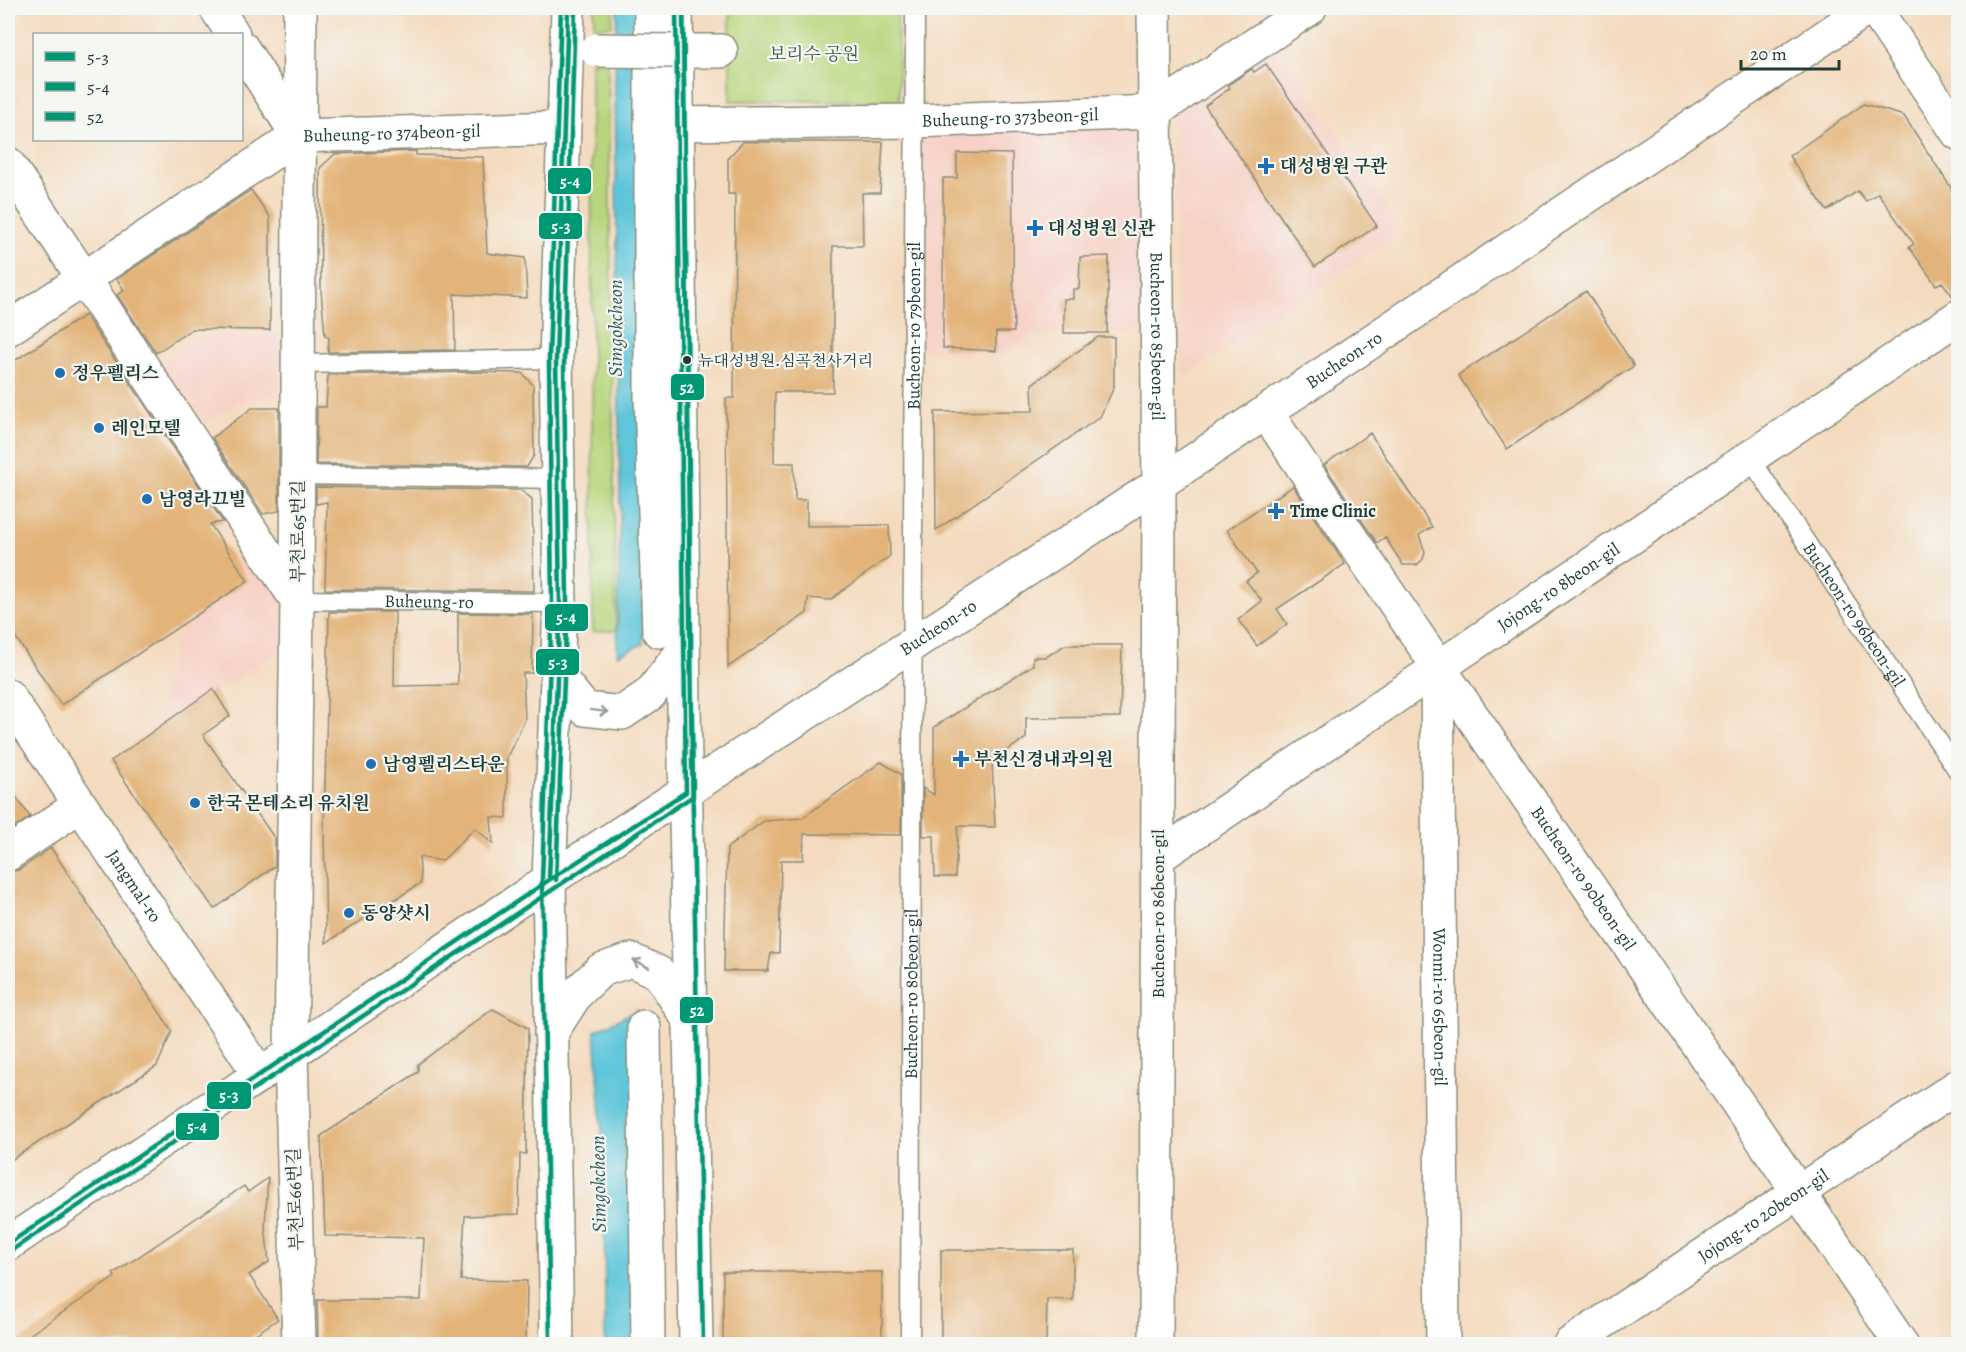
<svg xmlns="http://www.w3.org/2000/svg" width="1966" height="1352" font-family="Alegreya,'Noto Serif KR',serif">
  <rect width="100%" height="100%" fill="#f6f6f2"/>
  <filter id="ink" filterUnits="userSpaceOnUse"><feTurbulence type="fractalNoise" baseFrequency=".0167" numOctaves="2"/><feDisplacementMap in="SourceGraphic" scale="12" xChannelSelector="R" yChannelSelector="G"/><feConvolveMatrix kernelMatrix="1 2 1 2 8 2 1 2 1" color-interpolation-filters="sRGB"/></filter>
  <filter id="wash" filterUnits="userSpaceOnUse"><feTurbulence type="fractalNoise" baseFrequency=".008" numOctaves="4" result="noise"/><feDisplacementMap in="SourceGraphic" scale="24" xChannelSelector="R" yChannelSelector="G"/><feGaussianBlur stdDeviation="1.35" result="paint"/><feColorMatrix in="noise" values="0 0 0 0 0 0 0 0 0 0 0 0 0 0 0 0 0 1.4 0 .05"/><feComposite in="paint" operator="in"/></filter>
  <g filter="url(#wash)">
    <rect width="100%" height="100%" fill="#f4dbbf"/>
    <path fill="#f7d1c6" d="M 1271,34 L 1402,232 L 1183,377 L 1171,101 Z
      M 1154,112 L 1157,334 L 1034,335 L 1002,356 L 914,349 L 915,121 Z
      M 231,334 L 280,334 L 279,396 L 240,401 L 204,425 L 160,364 L 196,339 Z
      M 249,550 L 281,599 L 282,649 L 152,733 L 179,630 L 248,581 L 234,559 Z"/>
    <path fill="#b7d57c" stroke="#6b8958" stroke-width="1.5" d="M 594,8 L 613,8 L 612,26 L 594,27 Z
      M 730,8 L 897,8 L 899,101 L 730,101 Z
      M 591,61 L 608,63 L 616,630 L 593,632 Z"/>
    <path fill="#5ec6da" stroke="#3e8287" stroke-width="1.5" d="M 617,8 L 643,8 L 643,644 L 617,655 L 620,513 L 615,82 Z
      M 637,1010 L 644,1124 L 643,1344 L 605,1344 L 604,1160 L 595,1031 Z"/>
    <g id="blocks">
      <path fill="#e3b479" d="M 1266,64 L 1377,226 L 1315,267 L 1205,106 L 1230,88 L 1228,85 L 1252,69 L 1254,72 Z
        M 1864,104 L 1904,116 L 1959,200 L 1959,299 L 1955,299 L 1942,282 L 1936,285 L 1909,247 L 1914,244 L 1878,193 L 1866,201 L 1858,191 L 1827,211 L 1789,156 Z
        M 743,142 L 883,142 L 880,193 L 862,193 L 863,246 L 833,246 L 833,392 L 775,392 L 774,463 L 794,463 L 795,500 L 807,500 L 807,526 L 889,525 L 890,556 L 830,600 L 808,598 L 807,613 L 728,667 L 726,398 L 734,398 L 735,194 L 728,194 L 728,158 Z
        M 416,151 L 416,155 L 483,157 L 487,253 L 525,258 L 527,298 L 454,294 L 455,350 L 328,352 L 329,338 L 325,335 L 321,290 L 320,168 L 335,154 Z
        M 957,153 L 1012,154 L 1014,332 L 996,332 L 996,351 L 943,348 L 943,178 L 957,178 Z
        M 251,190 L 270,217 L 270,330 L 192,329 L 156,353 L 117,295 L 124,290 L 117,279 Z
        M 1109,256 L 1107,333 L 1064,333 L 1064,299 L 1073,299 L 1073,289 L 1079,289 L 1080,257 Z
        M 1586,291 L 1634,366 L 1507,449 L 1458,375 Z
        M 85,315 L 223,522 L 210,524 L 248,581 L 61,705 L 8,626 L 8,365 Z
        M 1098,337 L 1114,337 L 1114,387 L 1100,417 L 936,530 L 935,412 L 1033,411 L 1032,384 Z
        M 469,372 L 522,373 L 533,385 L 534,455 L 527,467 L 316,464 L 317,407 L 326,407 L 328,375 Z
        M 252,408 L 279,408 L 279,511 L 263,514 L 212,438 Z
        M 1370,433 L 1432,527 L 1419,535 L 1425,552 L 1423,559 L 1417,565 L 1403,565 L 1385,537 L 1377,543 L 1324,465 Z
        M 1293,486 L 1345,564 L 1277,609 L 1287,624 L 1257,646 L 1238,620 L 1262,601 L 1246,581 L 1257,573 L 1227,530 Z
        M 316,487 L 520,490 L 532,499 L 534,591 L 325,589 L 327,502 L 316,504 Z
        M 329,612 L 395,612 L 394,686 L 458,685 L 458,613 L 533,614 L 532,673 L 523,673 L 525,720 L 507,757 L 507,818 L 491,817 L 493,844 L 475,828 L 442,861 L 419,857 L 421,883 L 326,943 L 324,832 Z
        M 1065,645 L 1122,645 L 1120,717 L 1026,718 L 1026,738 L 992,761 L 995,827 L 958,826 L 955,877 L 935,877 L 934,836 L 923,836 L 923,788 L 934,795 L 934,727 L 1033,665 L 1033,657 L 1046,657 Z
        M 213,689 L 230,716 L 203,735 L 275,839 L 275,866 L 214,909 L 111,761 Z
        M 881,762 L 901,774 L 901,835 L 804,834 L 803,860 L 781,860 L 779,953 L 771,953 L 768,971 L 724,971 L 727,848 L 764,821 L 802,818 Z
        M 8,785 L 30,817 L 8,832 Z
        M 51,848 L 172,1031 L 157,1066 L 8,1162 L 8,872 L 19,870 Z
        M 493,1009 L 528,1028 L 526,1154 L 520,1154 L 519,1214 L 465,1216 L 461,1280 L 527,1281 L 526,1344 L 318,1344 L 317,1300 L 421,1300 L 424,1238 L 325,1236 L 321,1136 L 418,1072 L 418,1064 Z
        M 268,1178 L 265,1225 L 269,1262 L 249,1275 L 278,1319 L 241,1344 L 16,1344 L 115,1277 L 113,1274 L 244,1186 L 248,1192 Z
        M 941,1250 L 1073,1250 L 1073,1300 L 1047,1299 L 1046,1344 L 941,1344 Z
        M 723,1272 L 882,1272 L 882,1344 L 723,1344 Z"/>
    </g>
  </g>
  <g filter="url(#ink)">
    <use href="#blocks" fill-opacity="0" stroke="#8a8c7a" stroke-width="1.5"/>
    <g fill="none" stroke-linecap="round" stroke-linejoin="round">
      <defs>
        <g id="lane">
          <path d="M 298,364 L 556,359"/>
          <path id="s1" d="M 1750,458 L 1958,771"/>
          <path d="M 298,475 L 558,479"/>
          <path id="s2" d="M 297,600 L 560,603"/>
          <path id="s3" d="M 910,1344 L 915,8"/>
        </g>
        <g id="street">
          <path d="M 216,8 L 233,34"/>
          <path d="M 651,8 L 651,396 L 659,631"/>
          <path id="s4" d="M 1154,8 L 1159,484 L 1156,1344"/>
          <path d="M 242,48 L 298,136"/>
          <path d="M 676,51 L 721,51"/>
          <path id="s5" d="M 677,124 L 915,121 L 1154,112 L 1310,8"/>
          <path d="M 8,164 L 297,600"/>
          <path id="s6" d="M 8,329 L 298,136 L 563,128"/>
          <path id="s7" d="M 1266,412 C 1475,725 1692,1032 1901,1344"/>
          <path id="s8" d="M 1437,668 L 1443,1344"/>
          <path d="M 8,854 L 80,805"/>
          <path id="s9" d="M 1158,857 L 1958,317"/>
          <path d="M 644,1027 L 648,1344"/>
          <path d="M 299,1344 L 291,1054 L 297,600 L 300,8"/>
          <path id="s10" d="M 1570,1344 L 1958,1086"/>
        </g>
        <g id="secondary">
          <path d="M 676,8 L 684,709 L 696,1344"/>
          <path d="M 1874,8 L 1958,133"/>
          <path d="M 557,675 L 585,709 L 622,713 L 650,694 L 683,651"/>
          <path id="s11" d="M 8,696 L 260,1075"/>
          <path d="M 551,1033 L 576,994 L 601,970 L 631,960 L 659,973 L 691,1023"/>
          <path d="M 557,1344 L 549,880 L 560,603 L 556,359 L 568,8"/>
        </g>
        <g id="primary">
          <path id="s12" d="M 8,1244 L 549,880 L 1159,484 L 1868,8"/>
        </g>
      </defs>
      <use href="#lane" stroke="#8a8c7a" stroke-width="21"/>
      <use href="#street" stroke="#8a8c7a" stroke-width="36"/>
      <use href="#secondary" stroke="#8a8c7a" stroke-width="36"/>
      <use href="#primary" stroke="#8a8c7a" stroke-width="36"/>
      <use href="#lane" stroke="#fff" stroke-width="18"/>
      <use href="#street" stroke="#fff" stroke-width="33"/>
      <use href="#secondary" stroke="#fff" stroke-width="33"/>
      <use href="#primary" stroke="#fff" stroke-width="33"/>
      <defs>
        <path id="street-bridge" d="M 597,50 L 676,51"/>
      </defs>
      <use href="#street-bridge" stroke="#8a8c7a" stroke-width="36" stroke-linecap="butt"/>
      <use href="#street-bridge" stroke="#fff" stroke-width="33"/>
      <defs>
        <path id="bus-1" d="M 549,880 L 560,603 L 556,359 L 568,8
          M 8,1244 L 549,880 L 686,792 L 676,8"/>
        <path id="bus-2" d="M 556,880 L 567,603 L 564,359 L 575,8
          M 12,1250 L 693,796 L 683,8"/>
        <path id="bus-3" d="M 683,8 L 691,709 L 703,1344
          M 550,1344 L 542,880 L 552,603 L 549,359 L 561,8"/>
      </defs>
      <use href="#bus-1" stroke="#f6f6f2" stroke-width="9"/>
      <use href="#bus-2" stroke="#f6f6f2" stroke-width="9"/>
      <use href="#bus-3" stroke="#f6f6f2" stroke-width="9"/>
      <use href="#bus-1" stroke="#009775" stroke-width="4.5"/>
      <use href="#bus-2" stroke="#009775" stroke-width="4.5"/>
      <use href="#bus-3" stroke="#009775" stroke-width="4.5"/>
    </g>
    <defs><path id="oneway-shaft" d="M-6 0H5M1.5-3L5.5 0L1.5 3" fill="none" stroke-width="1.6" stroke-linecap="round" stroke-linejoin="round" transform="scale(1.5)"/></defs>
    <g stroke="#8f9e9a">
      <use href="#oneway-shaft" transform="translate(599 711) rotate(7)"/>
      <use href="#oneway-shaft" transform="translate(641 964) rotate(-155)"/>
    </g>
  </g>
  <g fill="#1f6fb2" stroke="#f6f6f2" stroke-width="2">
    <path d="M1263 157h6v6h6v6h-6v6h-6v-6h-6v-6h6z"/>
    <path d="M1032 219h6v6h6v6h-6v6h-6v-6h-6v-6h6z"/>
    <circle cx="60" cy="373" r="6"/>
    <circle cx="99" cy="428" r="6"/>
    <circle cx="147" cy="499" r="6"/>
    <path d="M1273 502h6v6h6v6h-6v6h-6v-6h-6v-6h6z"/>
    <path d="M958 750h6v6h6v6h-6v6h-6v-6h-6v-6h6z"/>
    <circle cx="371" cy="764" r="6"/>
    <circle cx="195" cy="803" r="6"/>
    <circle cx="349" cy="913" r="6"/>
  </g>
  <circle fill="#1f3d34" stroke="#f6f6f2" stroke-width="2" cx="687" cy="360" r="5"/>
  <g text-anchor="middle" stroke-width="4.5" stroke-linejoin="round" paint-order="stroke">
    <g font-size="16" fill="#1f3d34" stroke="#f6f6f2" text-anchor="start">
      <text x="698" y="366">뉴대성병원.심곡천사거리</text>
    </g>
    <g font-size="18" fill="#3d5b42" stroke="#f6f6f2">
      <text x="814" y="60">보리수 공원</text>
    </g>
    <g font-size="18" fill="#1f3d34" stroke="#f6f6f2">
      <text dy="6" stroke="none"><textPath href="#s5" startOffset="333">Buheung-ro 373beon-gil</textPath></text>
      <text dy="6" stroke="none"><textPath href="#s6" startOffset="442">Buheung-ro 374beon-gil</textPath></text>
      <text dy="6" stroke="none"><textPath href="#s3" startOffset="1018">Bucheon-ro 79beon-gil</textPath></text>
      <text dy="6" stroke="none"><textPath href="#s4" startOffset="328">Bucheon-ro 85beon-gil</textPath></text>
      <text dy="6" stroke="none"><textPath href="#s12" startOffset="1602">Bucheon-ro</textPath></text>
      <text transform="translate(298 531) rotate(-90)" y="6">부천로65번길</text>
      <text dy="6" stroke="none"><textPath href="#s9" startOffset="483">Jojong-ro 8beon-gil</textPath></text>
      <text dy="6" stroke="none"><textPath href="#s2" startOffset="132">Buheung-ro</textPath></text>
      <text dy="6" stroke="none"><textPath href="#s1" startOffset="188">Bucheon-ro 96beon-gil</textPath></text>
      <text dy="6" stroke="none"><textPath href="#s12" startOffset="1116">Bucheon-ro</textPath></text>
      <text dy="6" stroke="none"><textPath href="#s7" startOffset="564">Bucheon-ro 90beon-gil</textPath></text>
      <text dy="6" stroke="none"><textPath href="#s11" startOffset="228">Jangmal-ro</textPath></text>
      <text transform="translate(1158 914) rotate(-90)" y="6">Bucheon-ro 86beon-gil</text>
      <text dy="6" stroke="none"><textPath href="#s3" startOffset="350">Bucheon-ro 80beon-gil</textPath></text>
      <text dy="6" stroke="none"><textPath href="#s8" startOffset="339">Wonmi-ro 65beon-gil</textPath></text>
      <text transform="translate(295 1199) rotate(-92)" y="6">부천로66번길</text>
      <text dy="6" stroke="none"><textPath href="#s10" startOffset="232">Jojong-ro 20beon-gil</textPath></text>
    </g>
    <g font-size="18" font-weight="bold" fill="#1f3d34" stroke="#f6f6f2" text-anchor="start">
      <text x="1280" y="172">대성병원 구관</text>
      <text x="1048" y="234">대성병원 신관</text>
      <text x="72" y="379">정우펠리스</text>
      <text x="111" y="434">레인모텔</text>
      <text x="159" y="505">남영라끄빌</text>
      <text x="1290" y="517">Time Clinic</text>
      <text x="974" y="765">부천신경내과의원</text>
      <text x="383" y="770">남영펠리스타운</text>
      <text x="207" y="809">한국 몬테소리 유치원</text>
      <text x="361" y="919">동양샷시</text>
    </g>
    <g font-size="20" font-style="italic" fill="#2f5f5e" stroke="#f6f6f2">
      <text transform="translate(615 328) rotate(-90)" y="7">Simgokcheon</text>
      <text transform="translate(598 1184) rotate(-91)" y="7">Simgokcheon</text>
    </g>
  </g>
  <g stroke="#f6f6f2" stroke-width="2">
    <rect x="547" y="167" width="45" height="28" rx="6" fill="#009775"/>
    <rect x="538" y="212" width="45" height="28" rx="6" fill="#009775"/>
    <rect x="670" y="373" width="35" height="28" rx="6" fill="#009775"/>
    <rect x="544" y="603" width="45" height="29" rx="6" fill="#009775"/>
    <rect x="535" y="648" width="45" height="28" rx="6" fill="#009775"/>
    <rect x="679" y="996" width="35" height="28" rx="6" fill="#009775"/>
    <rect x="206" y="1081" width="46" height="29" rx="6" fill="#009775"/>
    <rect x="175" y="1112" width="45" height="29" rx="6" fill="#009775"/>
  </g>
  <g font-size="16" text-anchor="middle" font-weight="bold" fill="#fff">
    <text x="570" y="187">5-4</text>
    <text x="561" y="232">5-3</text>
    <text x="687" y="393">52</text>
    <text x="566" y="623">5-4</text>
    <text x="558" y="668">5-3</text>
    <text x="697" y="1016">52</text>
    <text x="229" y="1101">5-3</text>
    <text x="197" y="1132">5-4</text>
  </g>
  <rect width="1966" height="1352" fill="none" stroke="#f6f6f2" stroke-width="30"/>
  <rect x="33" y="33" width="210" height="108" fill="#f6f6f2" stroke="#a0aca6" stroke-width="1.5"/>
  <rect x="45" y="52" width="30" height="9" fill="#009775" stroke="#a0aca6" stroke-width="1.5"/>
  <text x="87" y="63" font-size="18" fill="#1f3d34">5-3</text>
  <rect x="45" y="82" width="30" height="9" fill="#009775" stroke="#a0aca6" stroke-width="1.5"/>
  <text x="87" y="93" font-size="18" fill="#1f3d34">5-4</text>
  <rect x="45" y="112" width="30" height="9" fill="#009775" stroke="#a0aca6" stroke-width="1.5"/>
  <text x="87" y="123" font-size="18" fill="#1f3d34">52</text>
  <path d="M1741 60v9h98v-9" fill="none" stroke="#1f3d34" stroke-width="3"/>
  <text x="1750" y="60" font-size="18" fill="#1f3d34" stroke="#f6f6f2" stroke-width="4.5" paint-order="stroke">20 m</text>
</svg>
